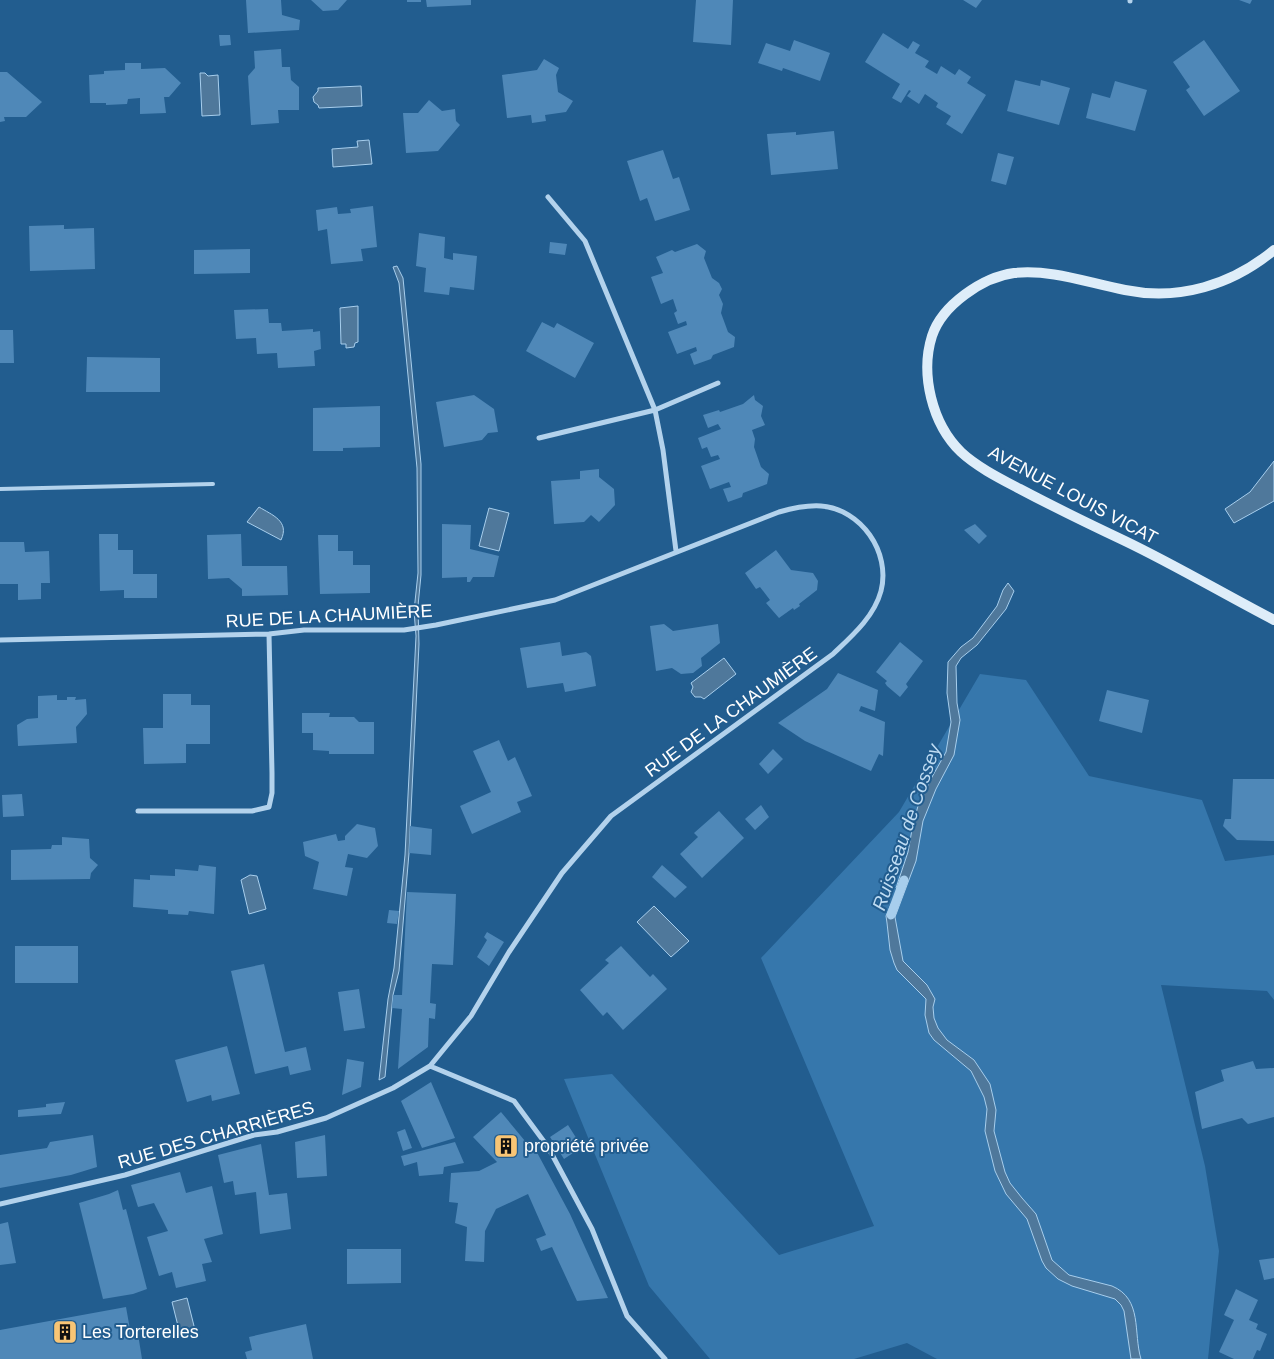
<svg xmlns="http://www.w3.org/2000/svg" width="1274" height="1359" font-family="Arial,sans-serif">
  <rect width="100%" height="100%" fill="#225d8f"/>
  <path fill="#3677ac" d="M 980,674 L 1026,680 L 1089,776 L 1202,800 L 1225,861 L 1274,855 L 1274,1000 L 1267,991 L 1161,985 L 1205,1166 L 1219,1251 L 1208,1359 L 937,1359 L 907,1343 L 854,1359 L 710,1359 L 649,1286 L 564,1079 L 612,1074 L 779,1255 L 874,1226 L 761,958 L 899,812 Z"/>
  <path fill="#4f789b" stroke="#a7ceed" d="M 200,73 L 205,73 L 208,76 L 218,75 L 220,115 L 202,116 Z
    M 361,86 L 362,106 L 319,108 L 318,105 L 314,102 L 313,97 L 318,91 L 318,88 Z
    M 369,140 L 372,164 L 333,167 L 332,149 L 358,147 L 357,141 Z
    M 397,266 L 403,278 L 421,464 L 421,575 L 418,606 L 419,644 L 409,853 L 399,971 L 393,995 L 385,1077 L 379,1080 L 388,999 L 394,968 L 405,855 L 416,636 L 414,611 L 418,573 L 417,468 L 399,283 L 393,267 Z
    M 358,306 L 358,342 L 355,343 L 354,347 L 346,348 L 346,344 L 341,344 L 340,308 Z
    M 1274,461 L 1274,501 L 1234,523 L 1225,509 L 1250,492 Z
    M 259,507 C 272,515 290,521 281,540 L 247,522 Z
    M 489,508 L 509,513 L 499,551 L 479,546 Z
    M 1008,583 L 1014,591 L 1006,609 L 977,645 L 961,658 L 956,666 L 957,703 L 960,720 L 954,755 L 936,789 L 923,821 L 916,861 L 895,917 L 903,961 L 927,985 L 935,999 L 933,1007 L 934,1018 L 938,1028 L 947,1040 L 974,1060 L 990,1084 L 996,1110 L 994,1131 L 1005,1172 L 1010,1183 L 1022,1198 L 1036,1214 L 1052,1260 L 1069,1275 L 1112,1286 C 1143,1299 1133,1333 1141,1359 L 1131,1359 L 1124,1311 L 1121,1305 L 1115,1299 L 1072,1286 L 1058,1279 L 1046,1268 L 1042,1261 L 1027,1219 L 1006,1194 L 995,1171 L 985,1131 L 987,1109 L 984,1097 L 971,1071 L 934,1040 L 929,1033 L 925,1015 L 926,999 L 897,970 L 894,963 L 890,950 L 887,923 L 886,916 L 892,902 L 895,905 L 900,892 L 896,888 L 908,852 L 913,824 L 918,806 L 932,777 L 946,752 L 951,722 L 947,693 L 948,662 L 961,647 L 973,638 L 997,606 L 1003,590 Z
    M 724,658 L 736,674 L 704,699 L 701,697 L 695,697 L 691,692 L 693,687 L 691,683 Z
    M 250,875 L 257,876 L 266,909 L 249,914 L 241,880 Z
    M 654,906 L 689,941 L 671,957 L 637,922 Z
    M 187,1298 L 195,1330 L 192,1335 L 187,1337 L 183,1334 L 180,1334 L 172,1302 Z"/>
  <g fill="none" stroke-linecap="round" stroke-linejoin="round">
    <path stroke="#a7ceed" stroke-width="9" d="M 891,915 L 904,880"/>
  </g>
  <path fill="#4f88b8" d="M 246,0 L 281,0 L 282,15 L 300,20 L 299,30 L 248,33 Z
    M 311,0 L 347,0 L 338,10 L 323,11 Z
    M 407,0 L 421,0 L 421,2 L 407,2 Z
    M 426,0 L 471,0 L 471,5 L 427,7 Z
    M 696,0 L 733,0 L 731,45 L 693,42 Z
    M 963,0 L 982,0 L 976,8 Z
    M 1239,0 L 1252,0 L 1250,4 Z
    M 883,33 L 908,49 L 913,41 L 920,45 L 915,53 L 929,61 L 925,67 L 937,74 L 941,66 L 955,75 L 959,69 L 971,77 L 967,83 L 986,95 L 962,134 L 946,124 L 951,116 L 936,107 L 938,103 L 925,94 L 919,104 L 907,96 L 911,91 L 909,90 L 901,103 L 892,98 L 900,84 L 865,62 Z
    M 219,35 L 230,35 L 231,45 L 220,46 Z
    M 794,40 L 830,53 L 820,81 L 783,68 L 782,71 L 758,63 L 766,43 L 790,51 Z
    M 1204,40 L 1240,91 L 1204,116 L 1186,90 L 1190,87 L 1173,62 Z
    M 281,49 L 282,67 L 290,67 L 291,80 L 299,87 L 299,110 L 278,110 L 279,123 L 251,125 L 248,76 L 255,68 L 254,51 Z
    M 544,59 L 559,68 L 556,75 L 558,92 L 573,101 L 566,112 L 545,115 L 546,121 L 532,123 L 531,115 L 507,118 L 502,75 L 537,70 Z
    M 125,63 L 141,63 L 141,69 L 165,68 L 181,83 L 169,97 L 164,97 L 166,113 L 140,114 L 140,98 L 128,99 L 127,104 L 106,105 L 106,103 L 90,103 L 89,75 L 104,74 L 104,71 L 125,70 Z
    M 0,72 L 7,72 L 42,102 L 26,117 L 4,117 L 5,121 L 0,122 Z
    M 1015,80 L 1040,86 L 1041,80 L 1070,88 L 1059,125 L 1007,111 Z
    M 1115,81 L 1147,90 L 1135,131 L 1086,118 L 1092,93 L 1110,98 Z
    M 429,100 L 442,111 L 455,109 L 456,121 L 460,125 L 438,151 L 406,153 L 403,113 L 418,113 Z
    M 834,131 L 838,169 L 771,175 L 767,134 L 796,132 L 796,135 Z
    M 663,150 L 673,179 L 679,177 L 690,210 L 655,221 L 647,198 L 640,201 L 627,161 Z
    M 998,153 L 1014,157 L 1006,185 L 991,181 Z
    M 373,206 L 377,247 L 361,249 L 363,261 L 331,264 L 327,229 L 318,231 L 316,210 L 337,207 L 338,214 L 351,213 L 350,209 Z
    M 64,225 L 64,229 L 94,228 L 95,269 L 30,271 L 29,226 Z
    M 419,233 L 445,237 L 444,258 L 453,260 L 453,253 L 477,256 L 474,290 L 450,287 L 449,295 L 424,292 L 426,268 L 416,266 Z
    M 550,242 L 567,244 L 565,255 L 549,253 Z
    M 697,244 L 706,251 L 704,258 L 712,278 L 719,283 L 722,289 L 719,295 L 723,304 L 721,313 L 728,332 L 735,337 L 734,347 L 713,355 L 711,359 L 694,365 L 690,354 L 697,351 L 696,347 L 677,354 L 668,332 L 687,325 L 686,321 L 678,324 L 674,313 L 677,311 L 673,299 L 661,304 L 651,277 L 663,273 L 656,257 L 672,250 L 675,252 Z
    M 250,249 L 250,273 L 194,274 L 194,250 Z
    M 268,309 L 269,323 L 281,323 L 282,331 L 313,329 L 313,332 L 320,331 L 321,349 L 314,351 L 315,366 L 278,368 L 277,353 L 257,354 L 256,338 L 236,339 L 234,310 Z
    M 542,322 L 554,328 L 557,323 L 594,343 L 575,378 L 526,351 Z
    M 0,330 L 13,330 L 14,363 L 0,363 Z
    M 87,357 L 160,358 L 160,392 L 86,392 Z
    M 474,395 L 494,409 L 498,432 L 488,433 L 482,440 L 444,447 L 436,402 Z
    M 754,395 L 755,400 L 763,406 L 761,416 L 765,425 L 752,430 L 755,439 L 754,447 L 761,467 L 769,474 L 767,484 L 743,493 L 742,497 L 728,502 L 723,489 L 731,487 L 729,482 L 710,489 L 701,466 L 720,459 L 718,455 L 711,457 L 707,447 L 702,449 L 698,438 L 721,429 L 718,424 L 708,428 L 703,415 L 719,410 L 720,412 L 743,404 Z
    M 380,406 L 380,447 L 343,448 L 343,451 L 313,451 L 313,408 Z
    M 599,469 L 599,477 L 614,489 L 615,505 L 599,522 L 591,515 L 584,522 L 554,524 L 551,481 L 580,479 L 580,471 Z
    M 442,524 L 471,525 L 470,549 L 499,556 L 494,577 L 473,577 L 470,582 L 467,582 L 467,577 L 442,578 Z
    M 975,524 L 987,536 L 979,544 L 964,530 Z
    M 99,534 L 118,534 L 118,550 L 133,550 L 133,574 L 157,574 L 157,598 L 124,598 L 124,590 L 100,591 Z
    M 241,534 L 242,566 L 287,566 L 288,595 L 242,596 L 242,589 L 229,578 L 208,579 L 207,535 Z
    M 318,535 L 338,535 L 338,551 L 353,551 L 353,565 L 370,565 L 370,593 L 320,594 Z
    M 0,542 L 24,542 L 25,552 L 49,551 L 50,583 L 41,583 L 41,599 L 18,600 L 18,584 L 0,584 Z
    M 776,550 L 791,570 L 813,573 L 818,581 L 817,590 L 799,604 L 800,606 L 794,610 L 793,608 L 779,618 L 766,603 L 770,600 L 760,587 L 756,589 L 745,573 Z
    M 664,624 L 673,631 L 718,624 L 720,643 L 701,658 L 702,666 L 693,673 L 681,674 L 672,668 L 656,671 L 650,626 Z
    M 560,642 L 562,656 L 586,652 L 591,656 L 596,686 L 565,692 L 563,683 L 527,688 L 520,648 Z
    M 900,642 L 923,661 L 906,684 L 908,687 L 900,697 L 887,686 L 885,683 L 887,681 L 876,672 Z
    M 838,673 L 878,690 L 875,711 L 861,706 L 859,711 L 885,722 L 883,756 L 879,754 L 871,771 L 805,741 L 778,723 L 827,689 Z
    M 1107,690 L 1149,700 L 1142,733 L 1099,721 Z
    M 163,694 L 191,694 L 191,705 L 210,705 L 210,744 L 186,744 L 186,763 L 144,764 L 143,728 L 163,728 Z
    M 57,695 L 57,700 L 67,700 L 67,697 L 76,697 L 75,700 L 86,699 L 87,714 L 76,727 L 77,743 L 18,746 L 17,725 L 27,719 L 38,718 L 38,696 Z
    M 302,713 L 330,713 L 329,717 L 354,717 L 359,722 L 374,722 L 374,754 L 329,754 L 329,751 L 313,750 L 313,733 L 302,733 Z
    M 499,740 L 508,761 L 515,757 L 532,796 L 517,802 L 521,812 L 472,834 L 460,806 L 491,792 L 473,751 Z
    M 773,749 L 783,759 L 768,774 L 759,764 Z
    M 1233,779 L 1274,779 L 1274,841 L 1237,840 L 1223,826 L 1225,819 L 1231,819 Z
    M 22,794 L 24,816 L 3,817 L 2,795 Z
    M 761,805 L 769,817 L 755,830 L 745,819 Z
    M 719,811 L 744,838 L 702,878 L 680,854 L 698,837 L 694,833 Z
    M 357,824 L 375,828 L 378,846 L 367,858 L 348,854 L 345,867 L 353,868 L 347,896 L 313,889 L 319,862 L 305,856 L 303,842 L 336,834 L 338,841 L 345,840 L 345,836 Z
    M 410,826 L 432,829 L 431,855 L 409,853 Z
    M 62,837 L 89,839 L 90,858 L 98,865 L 91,873 L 90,879 L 11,880 L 11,850 L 51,849 L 52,845 L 62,845 Z
    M 199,865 L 216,867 L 214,914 L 189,911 L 188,915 L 168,914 L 168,910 L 133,907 L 134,879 L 150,880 L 150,875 L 175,876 L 175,869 L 198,871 Z
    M 662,865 L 687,887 L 675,898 L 652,877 Z
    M 407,892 L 456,894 L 455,922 L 453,965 L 432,964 L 430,1003 L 436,1004 L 435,1019 L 429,1018 L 428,1047 L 398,1069 L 402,1009 L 392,1008 L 393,995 L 402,995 Z
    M 389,910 L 399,911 L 397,924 L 387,923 Z
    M 487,932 L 504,942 L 489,966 L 477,957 L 487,940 L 484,937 Z
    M 15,946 L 78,946 L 78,983 L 15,983 Z
    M 621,946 L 650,977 L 653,974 L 667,989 L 623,1030 L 607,1012 L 603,1016 L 580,990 L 609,963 L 605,960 Z
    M 264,964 L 285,1052 L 306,1047 L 311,1070 L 290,1075 L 288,1066 L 255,1074 L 231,971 Z
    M 359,989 L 365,1028 L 344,1031 L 338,992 Z
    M 227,1046 L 240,1094 L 212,1101 L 211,1095 L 187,1102 L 175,1060 Z
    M 347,1059 L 364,1062 L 361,1087 L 342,1095 Z
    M 1253,1061 L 1256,1069 L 1274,1068 L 1274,1117 L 1248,1124 L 1242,1118 L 1202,1129 L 1195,1092 L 1224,1081 L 1221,1070 Z
    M 431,1082 L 455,1138 L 422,1148 L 401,1101 Z
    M 65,1102 L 61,1114 L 18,1117 L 18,1110 L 46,1107 L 46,1104 Z
    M 501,1112 L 530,1147 L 533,1145 L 570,1214 L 608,1298 L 577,1301 L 552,1247 L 541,1251 L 536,1239 L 546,1235 L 528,1194 L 496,1209 L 485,1231 L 484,1262 L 465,1261 L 467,1227 L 455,1223 L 458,1203 L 449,1202 L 451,1173 L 479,1171 L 497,1162 L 473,1137 Z
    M 568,1125 L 582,1147 L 564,1159 L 550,1137 Z
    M 405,1129 L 412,1148 L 403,1151 L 397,1132 Z
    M 93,1135 L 97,1167 L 71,1175 L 0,1188 L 0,1155 L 47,1148 L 50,1142 Z
    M 325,1135 L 327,1176 L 297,1178 L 295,1142 Z
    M 455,1142 L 464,1163 L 444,1167 L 443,1174 L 419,1176 L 417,1162 L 404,1166 L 401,1156 Z
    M 261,1144 L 269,1195 L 287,1193 L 291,1229 L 260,1234 L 256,1192 L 235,1195 L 233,1181 L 224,1183 L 218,1155 Z
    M 180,1172 L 186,1193 L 212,1186 L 223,1234 L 204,1239 L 212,1262 L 202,1264 L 206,1281 L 176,1288 L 172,1272 L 159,1276 L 147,1237 L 168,1231 L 154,1203 L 138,1207 L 131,1185 Z
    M 118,1190 L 123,1210 L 126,1209 L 147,1289 L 133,1294 L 103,1299 L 79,1203 L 109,1194 Z
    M 8,1222 L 16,1263 L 0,1265 L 0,1224 Z
    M 347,1249 L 401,1249 L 401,1283 L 347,1284 Z
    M 1274,1258 L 1274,1278 L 1264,1280 L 1259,1260 Z
    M 1236,1289 L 1258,1300 L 1249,1320 L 1258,1324 L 1256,1329 L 1267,1334 L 1260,1351 L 1257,1350 L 1253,1359 L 1234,1359 L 1219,1352 L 1234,1320 L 1224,1315 Z
    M 126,1307 L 131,1335 L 138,1334 L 142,1359 L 0,1359 L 0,1330 Z
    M 306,1324 L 313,1359 L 247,1359 L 245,1352 L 252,1350 L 249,1337 Z"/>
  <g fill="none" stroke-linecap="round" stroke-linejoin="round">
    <path stroke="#b3d2ec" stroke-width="4" d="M 0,489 L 213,484"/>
    <path stroke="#b3d2ec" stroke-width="5" d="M 1130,1 L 1130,0
      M 548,197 L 585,241 L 655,410 L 663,450 L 676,551
      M 539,438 L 655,410 L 718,383
      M 0,640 L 269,634 L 304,630 L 404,630 L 436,625 L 555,600 L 779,512 C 793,508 806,505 821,506 C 861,509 891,552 881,591 C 874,617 852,636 833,654 L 611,816 L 562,873 L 509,952 L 471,1016 L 430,1066 L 393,1088 L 326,1118 L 277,1132 L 254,1135 L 125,1175 L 0,1204
      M 138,811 L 252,811 L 269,807 L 272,793 L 272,773 L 269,634
      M 430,1066 L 514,1101 L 548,1147 L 592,1229 L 627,1316 L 665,1359"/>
    <path stroke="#deedf9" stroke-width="10" d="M 1274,250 C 1232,285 1179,301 1125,290 C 1088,283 1052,269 1014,273 C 983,277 942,305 932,336 C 920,374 932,424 961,452 C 977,467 1001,479 1020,489 C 1054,507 1089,524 1125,541 C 1175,565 1224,594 1274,620"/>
  </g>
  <defs>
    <symbol id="building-square" viewBox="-11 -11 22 22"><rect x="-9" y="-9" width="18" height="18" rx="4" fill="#f8c575" stroke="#225d8f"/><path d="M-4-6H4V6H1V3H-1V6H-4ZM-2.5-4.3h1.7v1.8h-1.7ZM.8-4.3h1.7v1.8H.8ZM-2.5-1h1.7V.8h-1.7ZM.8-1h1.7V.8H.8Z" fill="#111"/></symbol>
  </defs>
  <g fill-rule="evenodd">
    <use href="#building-square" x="492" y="1132" width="28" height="28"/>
    <use href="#building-square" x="51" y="1318" width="28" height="28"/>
  </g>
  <g text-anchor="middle" stroke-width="4" stroke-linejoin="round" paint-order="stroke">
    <g font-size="18" fill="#fff" stroke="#225d8f">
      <text transform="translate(1073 495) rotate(28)" y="6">AVENUE LOUIS VICAT</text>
      <text transform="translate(329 616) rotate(-3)" y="6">RUE DE LA CHAUMIÈRE</text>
      <text transform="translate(731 712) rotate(-36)" y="6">RUE DE LA CHAUMIÈRE</text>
      <text transform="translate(216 1135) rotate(-16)" y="6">RUE DES CHARRIÈRES</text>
    </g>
    <g font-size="18" fill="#fff" stroke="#225d8f" text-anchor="start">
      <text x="524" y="1152">propriété privée</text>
      <text x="82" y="1338">Les Torterelles</text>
    </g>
    <g font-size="19" font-style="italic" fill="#bfdcf3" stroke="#225d8f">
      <text transform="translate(906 827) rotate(-71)" y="7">Ruisseau de Cossey</text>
    </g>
  </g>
</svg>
